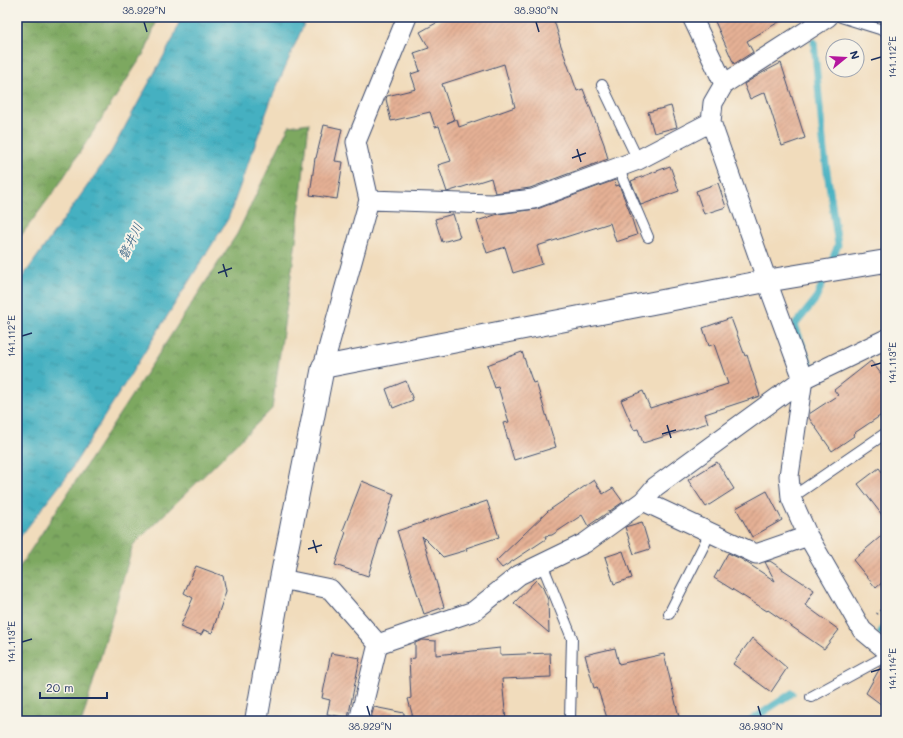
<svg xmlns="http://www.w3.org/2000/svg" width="903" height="738" font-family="Mali,'Klee One',sans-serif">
  <defs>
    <pattern id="forest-crowns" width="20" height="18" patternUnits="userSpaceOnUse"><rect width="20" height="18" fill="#7da860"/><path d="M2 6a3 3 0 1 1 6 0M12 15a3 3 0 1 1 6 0" fill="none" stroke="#668952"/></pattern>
    <pattern id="water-ripples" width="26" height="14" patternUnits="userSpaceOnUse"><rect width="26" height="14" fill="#44b0c1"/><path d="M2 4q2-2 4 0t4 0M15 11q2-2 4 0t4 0" fill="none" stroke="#3890a0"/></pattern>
    <pattern id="building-hatch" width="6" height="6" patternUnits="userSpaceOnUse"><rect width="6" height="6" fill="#e5b094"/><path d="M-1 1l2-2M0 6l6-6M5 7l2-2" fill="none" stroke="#b9907c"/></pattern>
  </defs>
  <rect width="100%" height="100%" fill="#f7f3e8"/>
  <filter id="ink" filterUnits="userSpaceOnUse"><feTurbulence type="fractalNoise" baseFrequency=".025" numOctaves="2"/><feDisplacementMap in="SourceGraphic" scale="8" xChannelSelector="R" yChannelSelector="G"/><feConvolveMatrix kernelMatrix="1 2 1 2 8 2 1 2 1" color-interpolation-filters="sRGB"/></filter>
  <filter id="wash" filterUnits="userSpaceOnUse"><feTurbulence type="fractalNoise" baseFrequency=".012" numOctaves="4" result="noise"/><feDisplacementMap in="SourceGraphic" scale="16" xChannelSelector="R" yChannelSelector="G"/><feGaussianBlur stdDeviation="0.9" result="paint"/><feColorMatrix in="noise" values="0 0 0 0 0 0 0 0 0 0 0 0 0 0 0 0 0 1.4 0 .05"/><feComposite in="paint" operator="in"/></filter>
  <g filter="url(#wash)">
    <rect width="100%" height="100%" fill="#f1dcbc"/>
    <path fill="url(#forest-crowns)" stroke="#4c6c5f" d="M 17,17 L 158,17 L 146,50 L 58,186 L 17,241 Z
      M 309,123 L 296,241 L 272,409 L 133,545 L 82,721 L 17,721 L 17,571 L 237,234 L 289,126 Z"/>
    <path fill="url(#water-ripples)" stroke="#307090" d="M 181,17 L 307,17 L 271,100 L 228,219 L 67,476 L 17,541 L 17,285 L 110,154 L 173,39 Z"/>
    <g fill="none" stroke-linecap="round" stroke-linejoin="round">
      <path stroke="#44b0c1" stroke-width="7" d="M 810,366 L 795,325 L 816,299 L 838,245 L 824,151 L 814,42
        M 881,632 L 886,625
        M 750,721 L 792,693"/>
    </g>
    <g id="blocks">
      <path fill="url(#building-hatch)" fill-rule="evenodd" d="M 447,17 L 553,17 L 560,40 L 559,40 L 577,91 L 583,89 L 604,144 L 608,159 L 530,188 L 495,193 L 491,178 L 447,192 L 438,165 L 451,161 L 439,126 L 435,127 L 430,112 L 391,121 L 386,99 L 387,96 L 416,89 L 411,74 L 420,71 L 414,53 L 429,48 L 420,32 ZM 504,64 L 515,107 L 459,127 L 457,119 L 447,123 L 454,120 L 442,84 Z
        M 713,17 L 787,17 L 747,41 L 753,52 L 734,64 Z
        M 781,63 L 805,138 L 782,146 L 765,92 L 750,99 L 744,84 L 762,73 Z
        M 671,106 L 677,127 L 654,133 L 648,112 Z
        M 324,125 L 342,129 L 335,161 L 343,162 L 337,199 L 310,195 L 315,158 L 316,158 Z
        M 670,166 L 679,191 L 641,205 L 631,181 Z
        M 615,180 L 616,186 L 619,185 L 629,210 L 637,235 L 616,242 L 610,223 L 537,246 L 542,264 L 513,273 L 505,247 L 487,253 L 477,221 L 498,214 L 537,209 Z
        M 718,183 L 726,207 L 704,214 L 696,191 Z
        M 453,214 L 460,237 L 442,242 L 435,219 Z
        M 731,318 L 745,356 L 747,355 L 760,396 L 705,414 L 708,423 L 643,443 L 638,429 L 634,430 L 621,400 L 643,391 L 650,408 L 728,384 L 714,344 L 709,346 L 703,328 Z
        M 522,352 L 533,383 L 536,382 L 556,447 L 514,460 L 503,423 L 509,422 L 498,387 L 495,388 L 487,365 Z
        M 871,361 L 886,380 L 886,412 L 853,434 L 854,436 L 832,451 L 809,418 L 809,414 L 838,395 L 834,390 Z
        M 406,381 L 413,400 L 393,408 L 386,389 Z
        M 717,462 L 734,489 L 706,507 L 688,480 Z
        M 879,468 L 886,477 L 886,520 L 858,484 Z
        M 594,480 L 603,494 L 613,488 L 623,502 L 588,526 L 582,515 L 552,535 L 545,536 L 546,539 L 502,568 L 496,561 L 548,511 Z
        M 362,481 L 394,494 L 368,576 L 335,565 L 346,532 L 343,530 Z
        M 767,491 L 782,520 L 752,537 L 736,508 Z
        M 487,501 L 499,537 L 466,548 L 467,550 L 443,557 L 422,536 L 444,607 L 424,614 L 397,531 Z
        M 642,522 L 650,549 L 634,554 L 625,527 Z
        M 886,532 L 886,579 L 876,588 L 853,560 Z
        M 623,551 L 632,578 L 614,584 L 605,557 Z
        M 728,553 L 741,559 L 775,581 L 765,562 L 770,561 L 814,590 L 805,605 L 839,630 L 824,649 L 768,610 L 767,611 L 714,578 Z
        M 196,566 L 223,576 L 226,591 L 212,633 L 204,630 L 201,635 L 180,627 L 193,598 L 184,593 Z
        M 536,580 L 543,588 L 548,600 L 549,633 L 514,603 Z
        M 752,638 L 787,668 L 771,692 L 733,664 Z
        M 422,640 L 436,641 L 436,655 L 500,648 L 500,655 L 550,653 L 551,677 L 502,679 L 506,721 L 414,721 L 408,699 L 411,698 L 409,659 L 415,658 L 415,643 Z
        M 615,648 L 619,664 L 664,654 L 680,721 L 608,721 L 597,687 L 594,688 L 585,655 Z
        M 331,653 L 360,658 L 348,718 L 327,714 L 330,700 L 322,698 Z
        M 886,663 L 886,708 L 866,693 L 881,666 Z
        M 374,707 L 404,713 L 404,721 L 370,721 Z"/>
    </g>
  </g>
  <g filter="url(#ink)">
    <use href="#blocks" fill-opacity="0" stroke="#3b496c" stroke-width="1"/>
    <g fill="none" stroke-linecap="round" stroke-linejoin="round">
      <defs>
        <path id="lane" d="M 841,17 L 886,31
          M 602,85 L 638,160
          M 618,167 L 648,237
          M 791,498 L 886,433
          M 542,564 L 572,638 L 570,718
          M 669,614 L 710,533
          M 811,697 L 886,656"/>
        <path id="street" d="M 692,17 L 724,84
          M 711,122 L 772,295 L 803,379 L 789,476 L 791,498 L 808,536 L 862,630 L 886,650
          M 369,200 L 356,142 L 407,17
          M 323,367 L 369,200 L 492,204 L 533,199 L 638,160 L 711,122 L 713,103 L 724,84 L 828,17
          M 643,501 L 756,554 L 808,536
          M 281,579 L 330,589 L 378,644 L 474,611 L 519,575 L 585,543 L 643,501 L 655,487 L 803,379 L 886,339
          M 359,721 L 378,644"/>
        <path id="secondary" d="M 256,721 L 281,579 L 323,367 L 766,281 L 886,261"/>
      </defs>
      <use href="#lane" stroke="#3b496c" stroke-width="12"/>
      <use href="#street" stroke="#3b496c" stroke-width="21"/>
      <use href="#secondary" stroke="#3b496c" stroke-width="24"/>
      <path stroke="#3b496c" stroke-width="2.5" stroke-dasharray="1 3" stroke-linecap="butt" d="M 877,614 L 886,604"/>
      <use href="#lane" stroke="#fff" stroke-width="10"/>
      <use href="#street" stroke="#fff" stroke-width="19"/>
      <use href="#secondary" stroke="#fff" stroke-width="22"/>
    </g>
  </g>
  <path fill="none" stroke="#1b2f5e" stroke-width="1.5" d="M 144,22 L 147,32M 536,22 L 539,32M 871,60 L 881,57M 577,149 L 581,162M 572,158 L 586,153M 223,264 L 227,277M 218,273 L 232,268M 22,336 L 32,333M 871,366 L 881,363M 667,425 L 671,438M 662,434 L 676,430M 313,540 L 317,553M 308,549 L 322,545M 22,642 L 32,639M 871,672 L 881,669M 367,706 L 370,716M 758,706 L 761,716"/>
  <g text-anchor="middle" stroke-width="4" stroke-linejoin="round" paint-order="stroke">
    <g font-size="13" font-style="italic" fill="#27567c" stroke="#f7f3e8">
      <text transform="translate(130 241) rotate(-64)" y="5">磐井川</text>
    </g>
  </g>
  <rect width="903" height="738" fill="none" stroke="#f7f3e8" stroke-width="44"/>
  <g transform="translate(845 58) rotate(72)"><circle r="19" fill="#f7f3e8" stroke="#9fa5b1"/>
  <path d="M0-3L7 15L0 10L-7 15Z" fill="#b5179e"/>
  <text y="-6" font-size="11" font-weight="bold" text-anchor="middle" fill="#1b2f5e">N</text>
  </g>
  <path d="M40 692v6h67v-6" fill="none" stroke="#1b2f5e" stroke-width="2"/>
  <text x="46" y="692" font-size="12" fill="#1b2f5e" stroke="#f7f3e8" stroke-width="3" paint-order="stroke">20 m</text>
  <rect x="22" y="22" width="859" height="694" fill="none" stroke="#1b2f5e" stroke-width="1.5"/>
  <g font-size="10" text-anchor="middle" fill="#1b2f5e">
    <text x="144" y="14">38.929°N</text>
    <text x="536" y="14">38.930°N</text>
    <text transform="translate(892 57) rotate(-90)" y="4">141.112°E</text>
    <text transform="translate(11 336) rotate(-90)" y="4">141.112°E</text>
    <text transform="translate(892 363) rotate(-90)" y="4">141.113°E</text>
    <text transform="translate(11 642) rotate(-90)" y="4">141.113°E</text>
    <text transform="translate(892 669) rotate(-90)" y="4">141.114°E</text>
    <text x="370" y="730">38.929°N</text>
    <text x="761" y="730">38.930°N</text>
  </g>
</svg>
